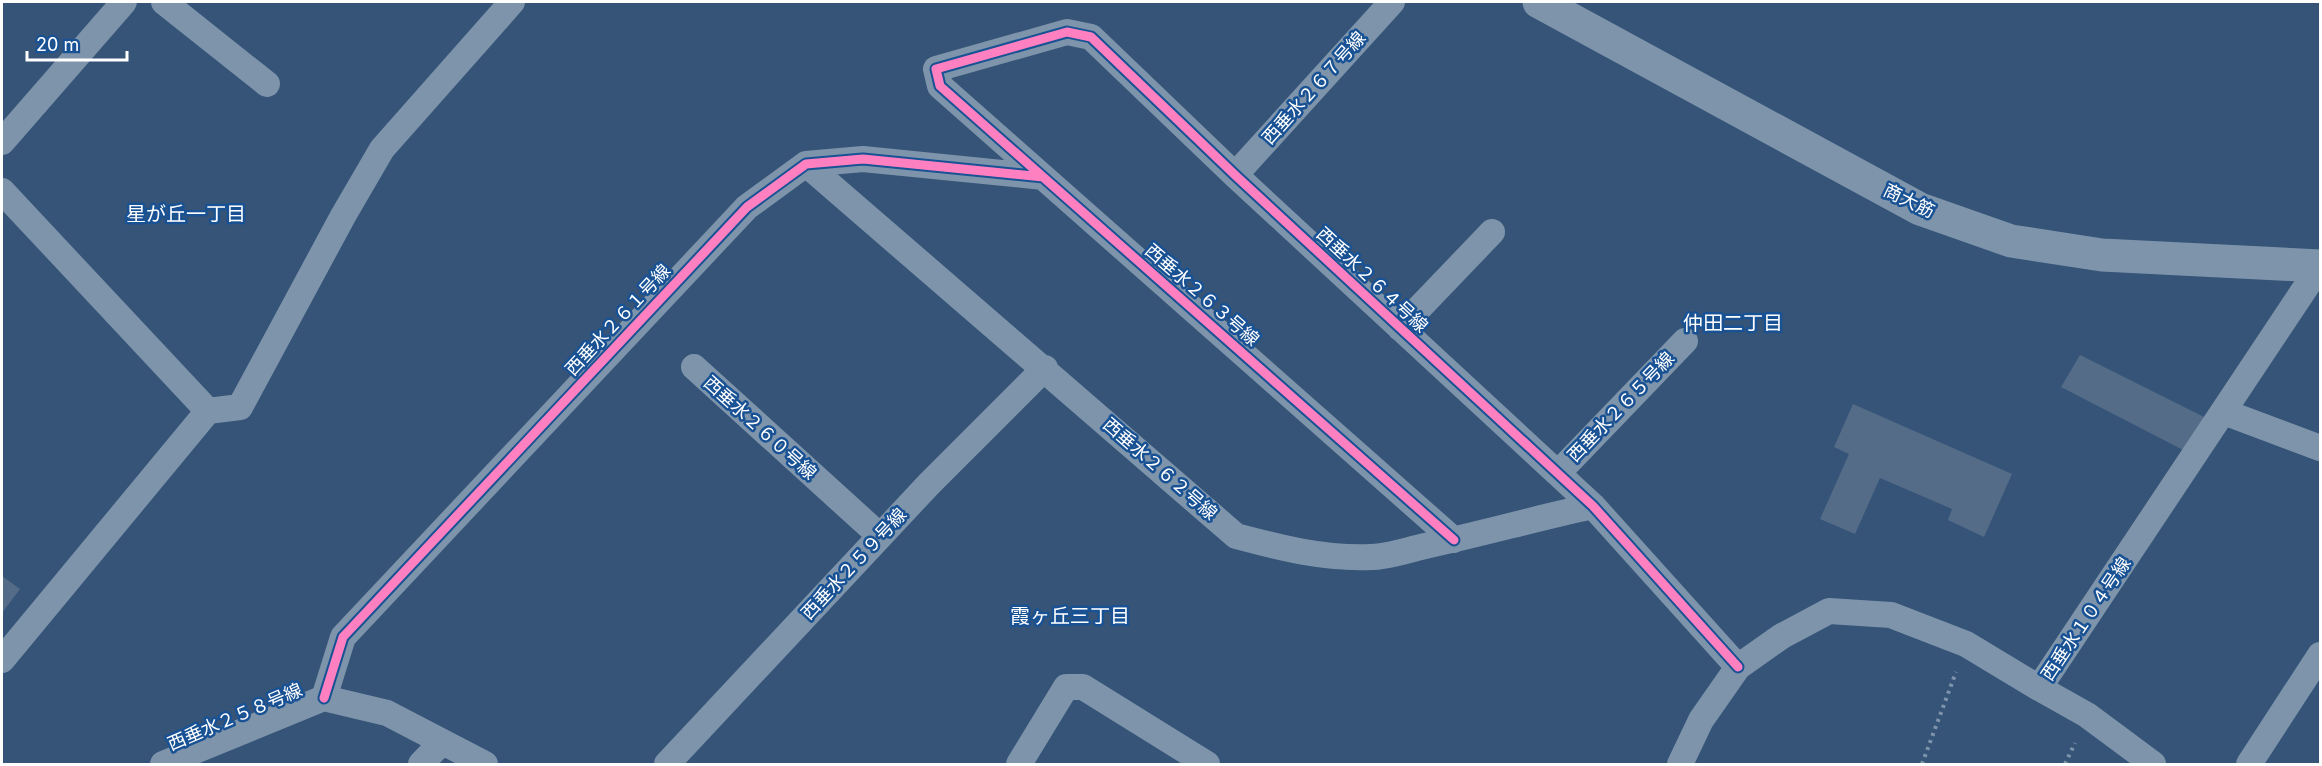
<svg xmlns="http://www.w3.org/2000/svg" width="2322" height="766" font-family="Inter,'Noto Sans JP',sans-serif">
  <rect width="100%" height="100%" fill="#355478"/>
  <path fill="#546c88" d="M 2080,355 L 2208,419 L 2187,452 L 2061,387 Z
    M 1853,404 L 2012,474 L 1984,537 L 1948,520 L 1952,509 L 1880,478 L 1855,534 L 1820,519 L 1849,454 L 1834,447 Z
    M 2,576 L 20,589 L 2,613 Z"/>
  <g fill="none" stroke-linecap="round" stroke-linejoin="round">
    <path stroke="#7e94ab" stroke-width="4" stroke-dasharray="3 4.5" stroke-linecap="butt" d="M 1922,764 L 1956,672
      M 2065,764 L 2075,743"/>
    <path stroke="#7e94ab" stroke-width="26" d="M 164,2 L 267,84
      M 2,142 L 124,2
      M 806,164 L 1236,536 C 1281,548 1324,559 1371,557 C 1388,557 1407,550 1425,546 C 1481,534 1537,518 1593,506
      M 1235,175 L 1392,2
      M 2,191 L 208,411
      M 1400,328 L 1492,232
      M 694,367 L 880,536
      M 2224,412 L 2320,448
      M 1558,473 L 1685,341
      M 1454,540 L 940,86 L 936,69 L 1067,32 L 1091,37 L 1235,175 L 1593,506 L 1738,667
      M 2,660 L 208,411 L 240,407 L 343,216 L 382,149 L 512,2
      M 2039,688 L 2087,715 L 2153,764
      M 324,698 L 343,637 L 747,207 L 806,164 L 863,159 L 1043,177
      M 163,764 L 324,698 L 387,713 L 485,764
      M 421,764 L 441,743
      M 667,764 L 929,484 L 1045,368
      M 1019,764 L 1066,687 L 1083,687 L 1207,764
      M 1680,764 L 1701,720 L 1738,667 L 1782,636 L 1829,611 L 1891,615 L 1966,644 L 2039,688 L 2320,266
      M 2249,764 L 2320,655"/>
    <path stroke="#7e94ab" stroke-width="33" d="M 1539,2 L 1920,209 L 2011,241 L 2102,255 L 2320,266"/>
    <defs>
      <path id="cycleway" d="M 1454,540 L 940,86 L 936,69 L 1067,32 L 1091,37 L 1235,175 L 1593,506 L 1738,667
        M 324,698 L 343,637 L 747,207 L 806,164 L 863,159 L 1043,177"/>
    </defs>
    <use href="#cycleway" stroke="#195294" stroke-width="13"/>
    <use href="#cycleway" stroke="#ff80c0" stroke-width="9"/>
  </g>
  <g text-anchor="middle" stroke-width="5" stroke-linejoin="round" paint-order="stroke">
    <g font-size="18" fill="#fff" stroke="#195294">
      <text transform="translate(1314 88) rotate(-48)" y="6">西垂水２６７号線</text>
      <text transform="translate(1909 201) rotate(26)" y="6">商大筋</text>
      <text transform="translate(1372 280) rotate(43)" y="6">西垂水２６４号線</text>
      <text transform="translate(1202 295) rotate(41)" y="6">西垂水２６３号線</text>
      <text transform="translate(618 320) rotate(-47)" y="6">西垂水２６１号線</text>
      <text transform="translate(1621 407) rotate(-46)" y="6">西垂水２６５号線</text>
      <text transform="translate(760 428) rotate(42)" y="6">西垂水２６０号線</text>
      <text transform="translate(1160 469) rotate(41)" y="6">西垂水２６２号線</text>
      <text transform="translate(854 564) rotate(-47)" y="6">西垂水２５９号線</text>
      <text transform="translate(2086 619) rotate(-56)" y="6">西垂水１０４号線</text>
      <text transform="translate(235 717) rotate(-23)" y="6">西垂水２５８号線</text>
    </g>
    <g font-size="20" fill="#fff" stroke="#195294">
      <text x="186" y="221">星が丘一丁目</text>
      <text x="1733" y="330">仲田二丁目</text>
      <text x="1070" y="623">霞ヶ丘三丁目</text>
    </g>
  </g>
  <rect width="2322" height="766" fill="none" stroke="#ffffff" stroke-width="6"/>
  <path d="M27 51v9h100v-9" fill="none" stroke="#ffffff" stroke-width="3"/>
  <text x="36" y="51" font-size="18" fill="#ffffff" stroke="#195294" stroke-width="4.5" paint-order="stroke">20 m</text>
</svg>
